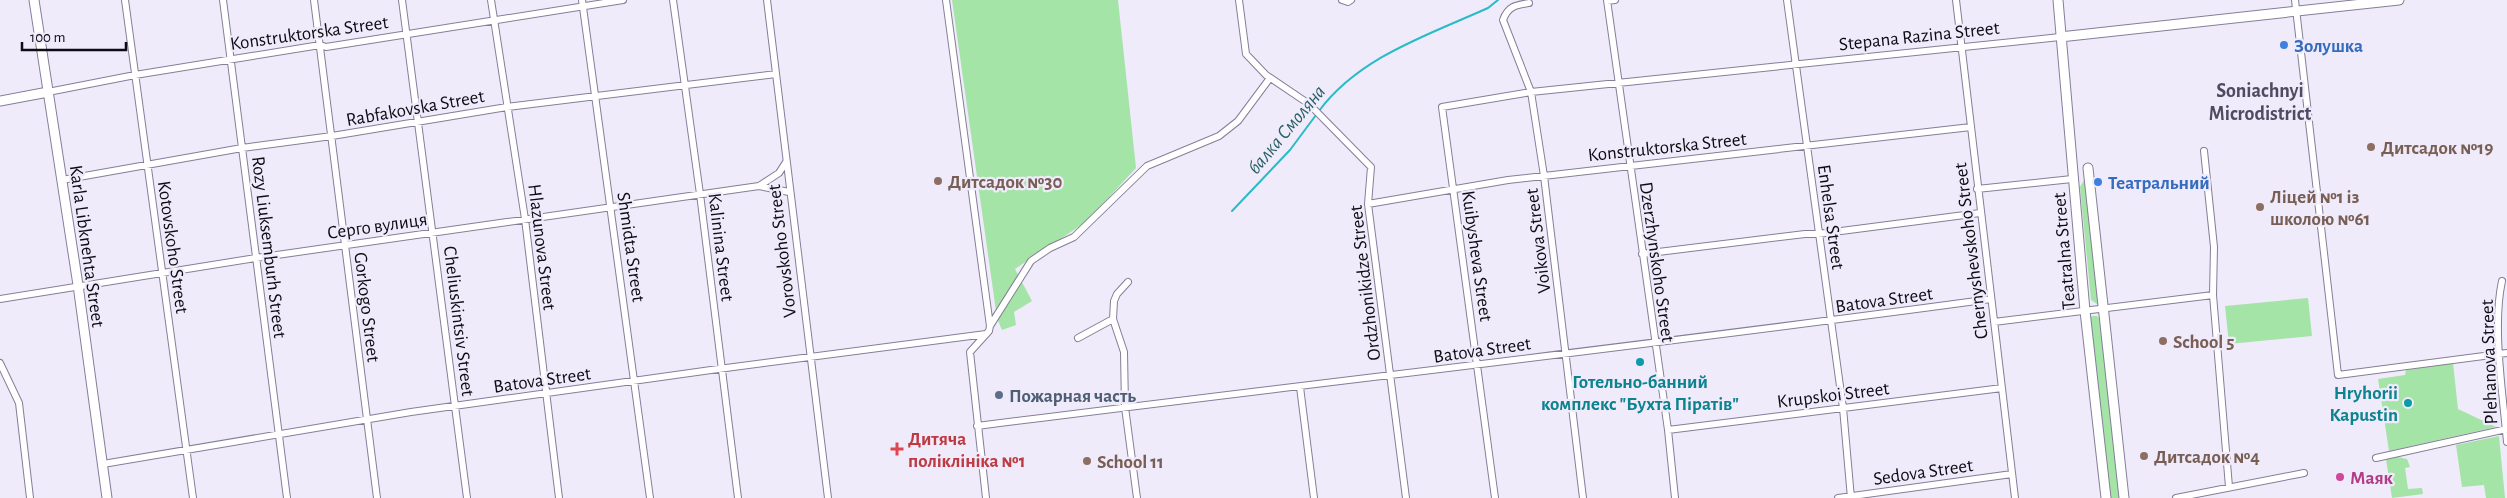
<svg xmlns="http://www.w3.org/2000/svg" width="2507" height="498" font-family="'Alegreya Sans',sans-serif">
  <rect width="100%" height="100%" fill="#efebfb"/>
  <path fill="#a4e4a7" d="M 952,0 L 1118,0 L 1136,168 L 1086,222 L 1015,269 L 1032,301 L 1014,312 L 1016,325 L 1002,330 L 997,318 Z
    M 2084,180 L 2086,180 L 2100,306 L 2091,300 L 2080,187 Z
    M 2308,298 L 2312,336 L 2229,344 L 2225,306 Z
    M 2092,316 L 2097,316 L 2101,320 L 2121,498 L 2108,498 L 2089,318 Z
    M 2453,363 L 2458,409 L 2496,427 L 2389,451 L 2378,379 L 2405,375 L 2406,370 Z
    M 2499,436 L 2505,498 L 2486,498 L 2484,485 L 2462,487 L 2456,445 Z
    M 2398,457 L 2407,459 L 2410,467 L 2405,468 L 2408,489 L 2422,488 L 2423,494 L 2392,498 L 2386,459 Z"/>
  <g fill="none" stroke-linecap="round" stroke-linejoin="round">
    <path stroke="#29bbc6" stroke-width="2" d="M 1319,111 C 1359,57 1428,35 1488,8 L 1498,0
      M 1232,211 L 1290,150 L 1316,115"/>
    <defs>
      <path id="street" d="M 125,0 L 193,498
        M 223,0 L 287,498
        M 314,0 L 377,498
        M 402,0 L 467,498
        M 491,0 L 525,219 L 559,498
        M 582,0 L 650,498
        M 673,0 L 700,194 L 738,498
        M 767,0 L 828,498
        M 946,0 L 990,326 L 989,331 L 970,352 L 986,498
        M 1239,0 L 1246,54 L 1266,75 L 1309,104 L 1371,167 L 1368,204 L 1406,498
        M 1342,0 L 1348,2 L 1351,0
        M 1607,0 L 1668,430 L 1675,498
        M 1787,0 L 1843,408 L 1851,498
        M 1956,0 L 2015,498
        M 2295,0 L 2338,375 L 2507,353
        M 1607,1 L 1615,0
        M 1529,3 C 1516,5 1508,6 1503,20 L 1531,92 L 1544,176 L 1583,498
        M 48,92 L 135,75 L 320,45 L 326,47 L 623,0
        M 2204,151 L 2214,247 L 2213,295 L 2229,487
        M 62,180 L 242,148 L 332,136 L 507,107 L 776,74
        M 759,186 L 789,192
        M 1977,189 L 2072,179
        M 1368,204 L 1508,180 L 1971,127
        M 1642,254 L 1805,234 L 1818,234 L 1980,213
        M 2502,281 C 2492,327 2503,394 2507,442
        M 1128,282 L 1117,294 L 1114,301 L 1113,319 L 1124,352 L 1125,407 L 1137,498
        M 0,299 L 256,258 L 759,186 L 779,173 L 786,162
        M 1994,322 L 2213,295
        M 990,326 L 1031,261 L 1050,248 L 1074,237 L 1147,166 L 1219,136 L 1238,121 L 1270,78
        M 1078,338 L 1113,319
        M 0,363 L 19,403 L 30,498
        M 1300,387 L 1314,498
        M 977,426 C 1315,383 1653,345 1991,299
        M 1668,430 L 2002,388
        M 2376,458 L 2507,429
        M 103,464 L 411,412 L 711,370 L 986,334
        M 1495,498 L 1442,107 L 1531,92 L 2060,37
        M 1838,498 L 2012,474
        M 2176,498 L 2304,473"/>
      <path id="secondary" d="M 34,0 L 78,285 L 107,498
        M 2058,0 L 2085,311 L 2106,498
        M 2060,37 L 2399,0
        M 0,101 L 48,92
        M 2088,168 L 2124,498"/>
    </defs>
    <use href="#street" stroke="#857e97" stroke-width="8"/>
    <use href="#secondary" stroke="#857e97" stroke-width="11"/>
    <use href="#street" stroke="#fff" stroke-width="6"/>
    <use href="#secondary" stroke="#fff" stroke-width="9"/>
  </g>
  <g fill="#3f7fe0" stroke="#efebfb" stroke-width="2">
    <circle cx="2284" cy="45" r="5"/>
    <circle cx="2098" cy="182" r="5"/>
  </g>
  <g fill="#8d6e63" stroke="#efebfb" stroke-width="2">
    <circle cx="2371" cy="147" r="5"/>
    <circle cx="938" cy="181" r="5"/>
    <circle cx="2260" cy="207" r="5"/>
    <circle cx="2163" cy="341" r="5"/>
    <circle cx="2144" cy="456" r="5"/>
    <circle cx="1087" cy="461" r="5"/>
  </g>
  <g fill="#0f9aa8" stroke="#efebfb" stroke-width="2">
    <circle cx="1640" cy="362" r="5"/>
    <circle cx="2408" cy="403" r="5"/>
  </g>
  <circle fill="#5c6f8a" stroke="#efebfb" stroke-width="2" cx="999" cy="395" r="5"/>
  <path fill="#e0444e" stroke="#efebfb" stroke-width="2" d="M894.5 441.5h5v5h5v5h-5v5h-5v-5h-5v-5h5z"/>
  <circle fill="#d1479c" stroke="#efebfb" stroke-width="2" cx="2340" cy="477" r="5"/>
  <g text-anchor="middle" stroke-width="4.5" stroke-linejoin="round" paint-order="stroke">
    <g font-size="19" fill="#0d0b13" stroke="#efebfb">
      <text transform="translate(309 32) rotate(-8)" y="7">Konstruktorska Street</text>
      <text transform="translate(1919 35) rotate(-6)" y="7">Stepana Razina Street</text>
      <text transform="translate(415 107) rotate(-10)" y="7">Rabfakovska Street</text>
      <text transform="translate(1667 146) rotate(-6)" y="7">Konstruktorska Street</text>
      <text transform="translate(1832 217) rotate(82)" y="7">Enhelsa Street</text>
      <text transform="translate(377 225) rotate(-8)" y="7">Серго вулиця</text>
      <text transform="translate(1537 241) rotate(-97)" y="7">Voikova Street</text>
      <text transform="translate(88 246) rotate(82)" y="7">Karla Libknehta Street</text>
      <text transform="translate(174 247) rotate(82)" y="7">Kotovskoho Street</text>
      <text transform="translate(270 247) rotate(83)" y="7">Rozy Liuksemburh Street</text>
      <text transform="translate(543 247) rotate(83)" y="7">Hlazunova Street</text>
      <text transform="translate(632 247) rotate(82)" y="7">Shmidta Street</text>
      <text transform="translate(722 247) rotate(83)" y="7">Kalinina Street</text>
      <text transform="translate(781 251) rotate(-97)" y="7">Vorovskoho Street</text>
      <text transform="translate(1970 251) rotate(-97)" y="7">Chernyshevskoho Street</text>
      <text transform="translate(2063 251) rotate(-95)" y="7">Teatralna Street</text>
      <text transform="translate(1478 256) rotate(82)" y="7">Kuibysheva Street</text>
      <text transform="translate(1658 262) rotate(82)" y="7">Dzerzhynskoho Street</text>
      <text transform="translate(1364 283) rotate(-97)" y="7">Ordzhonikidze Street</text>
      <text transform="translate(1884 299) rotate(-8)" y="7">Batova Street</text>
      <text transform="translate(368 307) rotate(83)" y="7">Gorkogo Street</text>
      <text transform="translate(460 321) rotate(83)" y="7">Cheliuskintsiv Street</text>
      <text transform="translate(1482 349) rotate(-8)" y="7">Batova Street</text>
      <text transform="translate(2488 362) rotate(-92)" y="7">Plehanova Street</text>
      <text transform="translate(542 379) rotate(-8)" y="7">Batova Street</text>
      <text transform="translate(1833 394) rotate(-7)" y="7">Krupskoi Street</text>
      <text transform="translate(1923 471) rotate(-8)" y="7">Sedova Street</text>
    </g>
    <g font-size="19" font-weight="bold" fill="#366cbe" stroke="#efebfb" text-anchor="start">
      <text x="2294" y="52">Золушка</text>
      <text x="2108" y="189">Театральний</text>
    </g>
    <g font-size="19" font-weight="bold" fill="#785e54" stroke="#efebfb" text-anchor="start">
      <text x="2381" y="154">Дитсадок №19</text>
      <text x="948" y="188">Дитсадок №30</text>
      <text x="2270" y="203">Ліцей №1 із<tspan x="2270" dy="22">школою №61</tspan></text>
      <text x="2173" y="348">School 5</text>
      <text x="2154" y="463">Дитсадок №4</text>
      <text x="1097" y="468">School 11</text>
    </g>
    <g font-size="19" font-weight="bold" fill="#0d838f" stroke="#efebfb">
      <text x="1640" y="388">Готельно-банний<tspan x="1640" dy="22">комплекс "Бухта Піратів"</tspan></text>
      <text x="2398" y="399" text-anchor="end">Hryhorii<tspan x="2398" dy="22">Kapustin</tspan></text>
    </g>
    <g font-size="19" font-weight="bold" fill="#4e5e75" stroke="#efebfb" text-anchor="start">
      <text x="1009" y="402">Пожарная часть</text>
    </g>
    <g font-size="19" font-weight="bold" fill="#be3a42" stroke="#efebfb" text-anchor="start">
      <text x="908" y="445">Дитяча<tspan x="908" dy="22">поліклініка №1</tspan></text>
    </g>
    <g font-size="19" font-weight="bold" fill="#b23c85" stroke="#efebfb" text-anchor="start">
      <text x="2350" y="484">Маяк</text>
    </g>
    <g font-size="20" font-weight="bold" fill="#514b61" stroke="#efebfb">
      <text x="2260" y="97">Soniachnyi<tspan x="2260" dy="23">Microdistrict</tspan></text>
    </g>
    <g font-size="20" font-style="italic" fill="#296065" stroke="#efebfb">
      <text transform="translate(1286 129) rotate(-50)" y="7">балка Смоляна</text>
    </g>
  </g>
  <path d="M22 42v8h104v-8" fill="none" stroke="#0d0b13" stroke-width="2.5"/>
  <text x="30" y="42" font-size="15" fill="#0d0b13" stroke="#efebfb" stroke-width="4" paint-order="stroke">100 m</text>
</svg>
